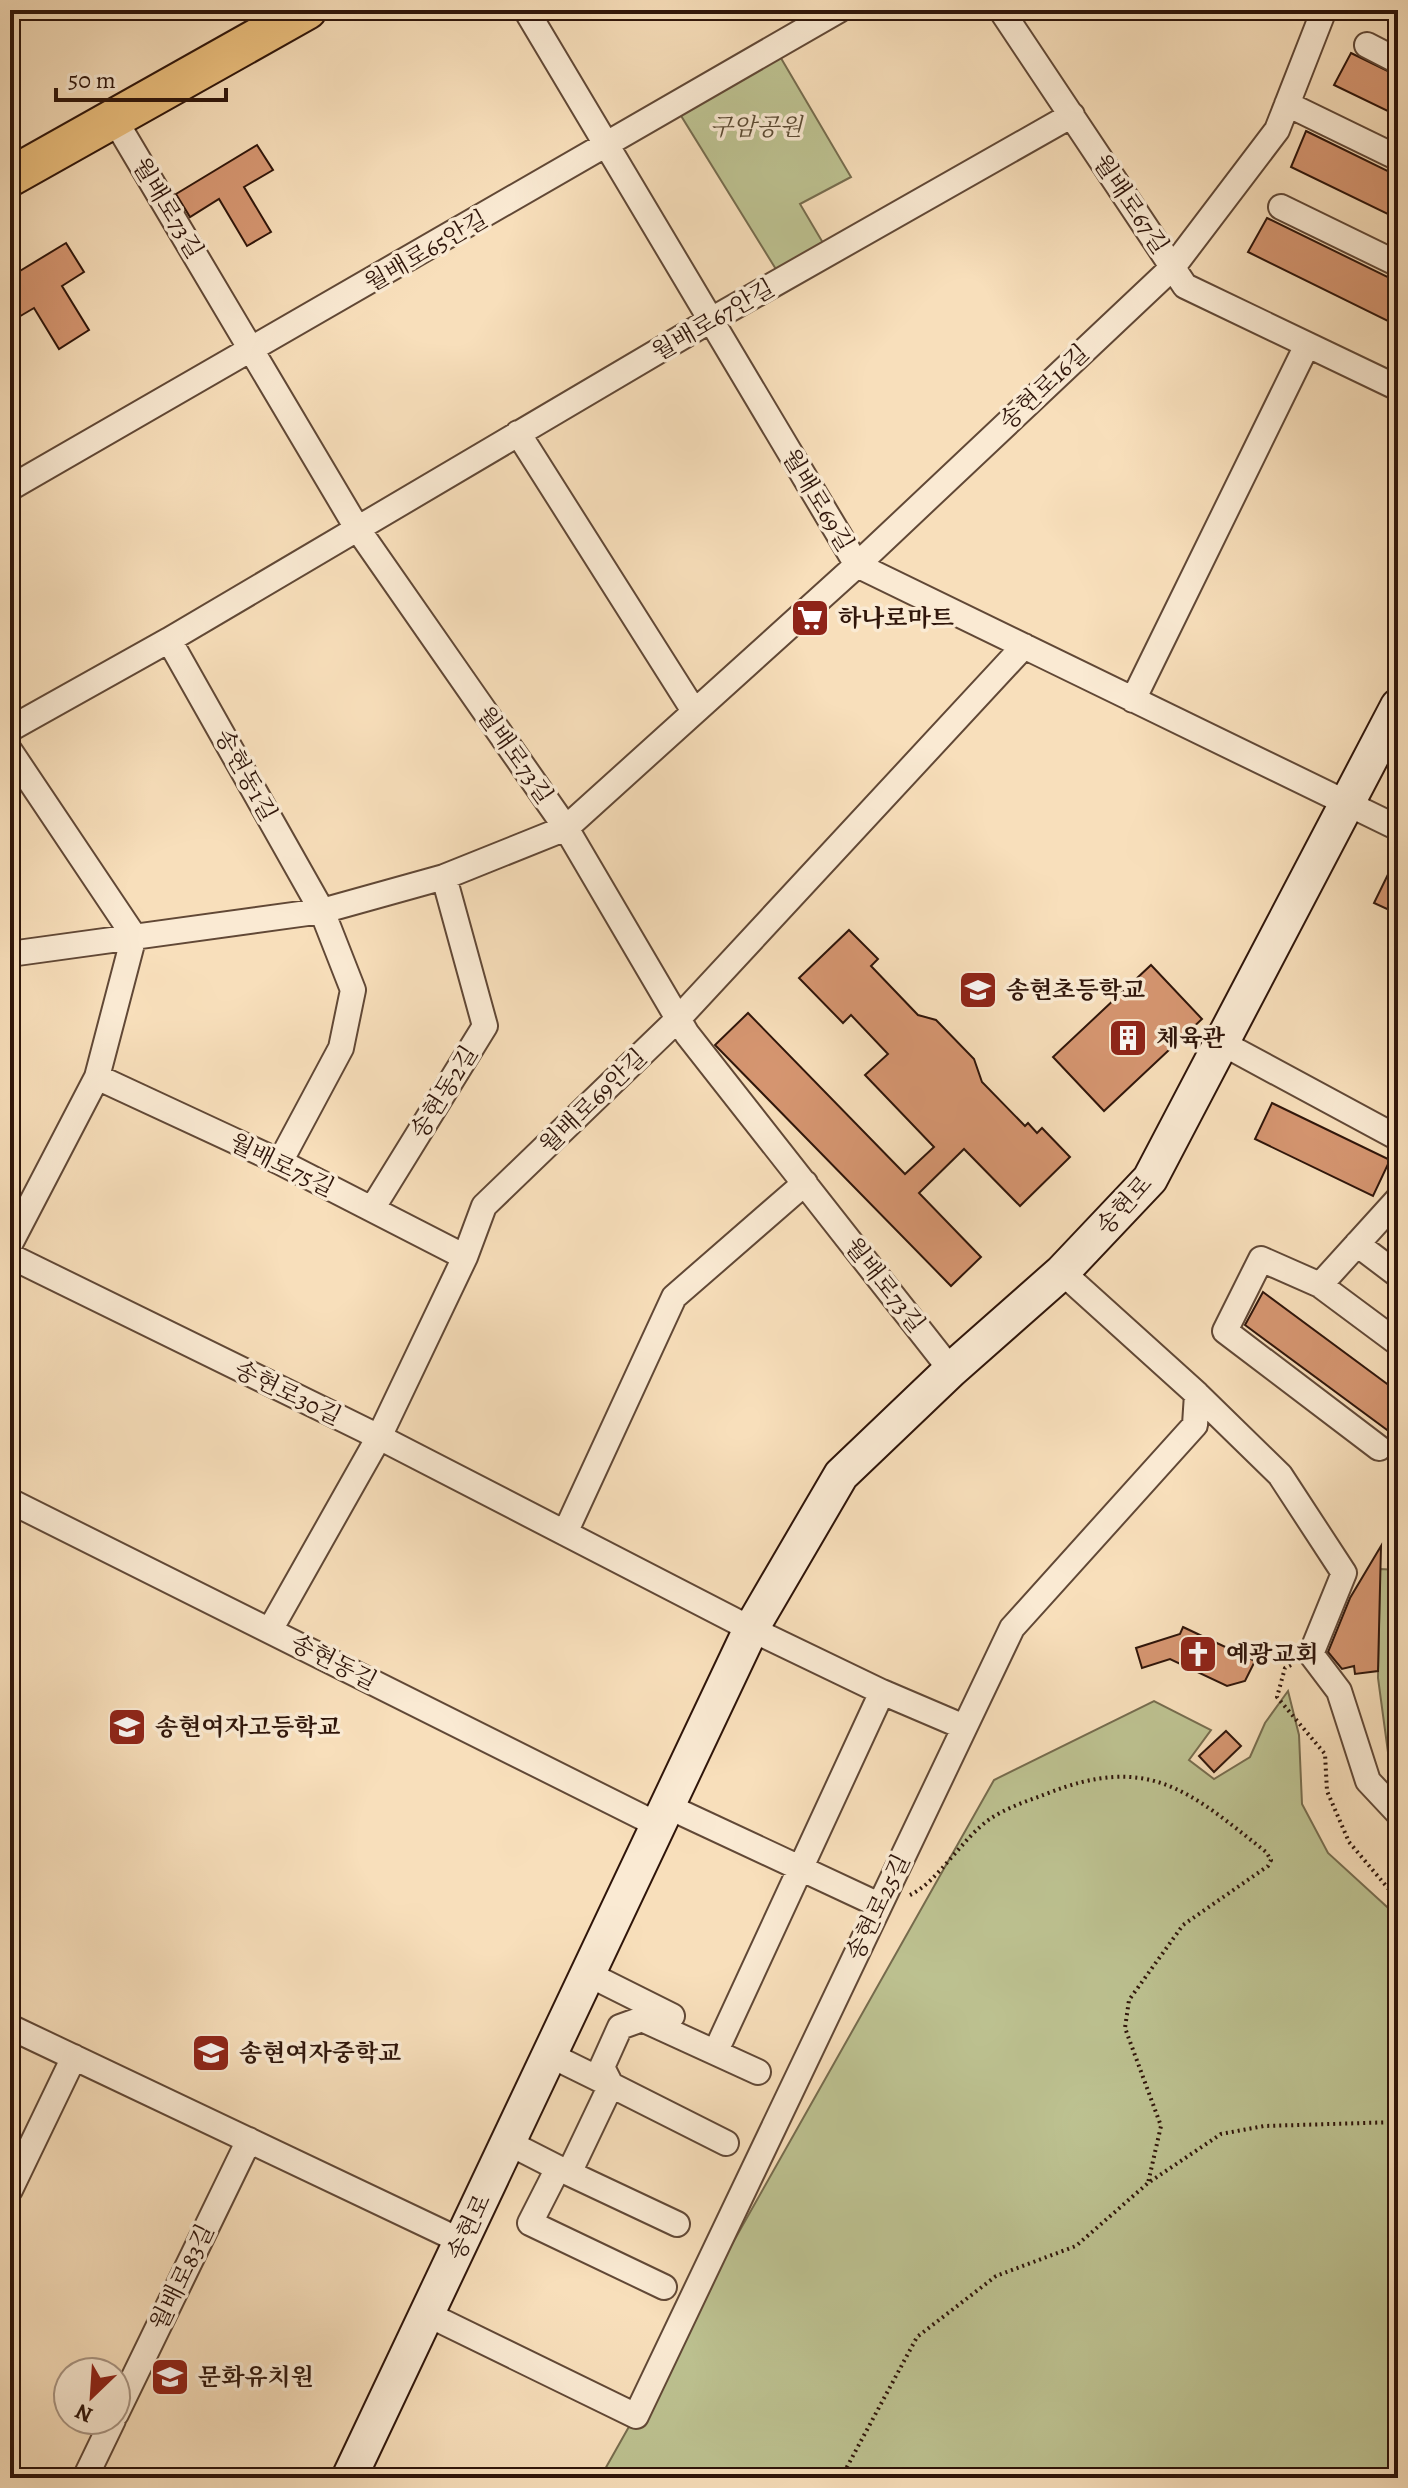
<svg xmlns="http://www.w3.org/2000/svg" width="1408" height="2488" font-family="Alegreya,'Noto Serif KR',serif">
  <rect width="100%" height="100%" fill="#f8dfbb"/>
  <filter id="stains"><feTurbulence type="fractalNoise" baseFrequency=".0025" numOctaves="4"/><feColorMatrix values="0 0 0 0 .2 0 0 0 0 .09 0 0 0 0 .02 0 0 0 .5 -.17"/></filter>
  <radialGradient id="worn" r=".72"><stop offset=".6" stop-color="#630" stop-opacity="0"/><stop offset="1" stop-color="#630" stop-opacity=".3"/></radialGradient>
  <path fill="#bdc291" stroke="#766c4e" stroke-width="2" d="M 775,48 L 851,177 L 800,204 L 829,253 L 782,279 L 675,106 Z
    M 1380,1569 L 1398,1570 L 1398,1780 L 1392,1782 L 1378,1678 Z
    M 1288,1691 L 1299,1735 L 1302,1804 L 1328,1853 L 1398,1917 L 1398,2478 L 600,2478 L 994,1780 L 1154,1701 L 1211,1730 L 1189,1760 L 1214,1779 L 1250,1757 L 1265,1723 Z"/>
  <path fill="#d69671" stroke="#2f150a" stroke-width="2" d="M 1351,53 L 1398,76 L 1398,116 L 1334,85 Z
    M 1306,131 L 1398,176 L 1398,219 L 1291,167 Z
    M 257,145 L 273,170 L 244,187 L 271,232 L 247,246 L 219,199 L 190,217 L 176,194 Z
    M 1267,218 L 1398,282 L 1398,326 L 1248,252 Z
    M 66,243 L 84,272 L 62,286 L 89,330 L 59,349 L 34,308 L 17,318 L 10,306 L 10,277 Z
    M 1398,854 L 1398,914 L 1374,903 Z
    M 849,930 L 878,959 L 871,966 L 918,1015 L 936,1020 L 974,1059 L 982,1082 L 1025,1126 L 1028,1123 L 1037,1133 L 1042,1128 L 1070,1157 L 1020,1206 L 964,1149 L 919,1193 L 981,1257 L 951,1286 L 715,1045 L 748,1013 L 905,1174 L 934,1147 L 865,1075 L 888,1054 L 851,1015 L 843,1023 L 799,978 Z
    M 1151,965 L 1202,1019 L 1104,1111 L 1053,1057 Z
    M 1272,1103 L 1390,1160 L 1373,1196 L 1255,1139 Z
    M 1263,1292 L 1398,1392 L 1398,1438 L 1245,1325 Z
    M 1381,1546 L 1378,1671 L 1355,1674 L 1354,1666 L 1342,1669 L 1328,1652 L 1350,1598 Z
    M 1183,1627 L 1255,1661 L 1245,1681 L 1227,1686 L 1170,1659 L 1142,1668 L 1136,1648 L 1180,1634 Z
    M 1226,1731 L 1241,1746 L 1214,1772 L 1199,1756 Z"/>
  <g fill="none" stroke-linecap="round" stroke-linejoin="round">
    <defs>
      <path id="minor" d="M 526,10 L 857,565 L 1398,828
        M 1001,10 L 1185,286 L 1398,388
        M 1367,45 L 1398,61
        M 1287,104 L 1398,158
        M 113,117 L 357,528 L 566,828 L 687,1034 L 951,1370
        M 1281,207 L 1398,264
        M 518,433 L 694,711
        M 10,488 L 839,10
        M 169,640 L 322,911 L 353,990 L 341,1048 L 280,1162
        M 1133,700 L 1307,345
        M 10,729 L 169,640 L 711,320 L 1072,115
        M 10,751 L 134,936 L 97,1077 L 10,1244
        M 10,954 L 322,911 L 444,877 L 566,828 L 857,565 L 1173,267 L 1277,130 L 1324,10
        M 1222,1043 L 1398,1138
        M 97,1077 L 280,1162 L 465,1257
        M 1398,1199 L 1320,1285 L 1398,1343
        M 372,1209 L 485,1026 L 444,877
        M 1357,1244 L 1398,1275
        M 10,1256 L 379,1437 L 751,1629 L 882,1692
        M 1320,1285 L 1261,1259 L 1225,1331 L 1379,1448
        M 1197,1394 L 1280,1475 L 1344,1573 L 1311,1654 L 1339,1691 L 1368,1781 L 1398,1813
        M 10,1501 L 658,1825
        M 565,1533 L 674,1297 L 805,1183
        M 270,1630 L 379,1437 L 465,1257 L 484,1206 L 678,1019 L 1024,646
        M 667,1806 L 879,1905
        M 588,1974 L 672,2016
        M 10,2027 L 463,2242
        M 721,2040 L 882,1692 L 964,1727
        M 550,2055 L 611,2085 L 569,2173
        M 509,2143 L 558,2168 L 530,2223 L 664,2287
        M 726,2143 L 611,2085 L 602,2067 L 620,2027 L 642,2019 L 758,2072
        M 558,2168 L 677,2224
        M 10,2190 L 74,2057
        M 427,2314 L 636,2416 L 1012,1628 L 1195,1425 L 1197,1394 L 1062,1272
        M 116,2414 L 249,2140
        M 85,2478 L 113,2420"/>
      <path id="secondary" d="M 349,2478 L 751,1629 L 841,1475 L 951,1370 L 1062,1272 L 1150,1179 L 1398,706"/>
      <path id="primary" d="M 10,177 L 307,10"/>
    </defs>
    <use href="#minor" stroke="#614836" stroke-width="28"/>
    <use href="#secondary" stroke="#2f150a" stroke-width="38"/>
    <use href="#primary" stroke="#2f150a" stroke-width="42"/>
    <path stroke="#2f150a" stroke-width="4" stroke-dasharray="2 4" stroke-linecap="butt" d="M 1291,1665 L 1285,1668 L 1277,1697 L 1325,1754 L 1327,1791 L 1349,1842 L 1398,1900
      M 910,1895 C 938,1882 962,1838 990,1819 C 1006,1808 1027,1801 1046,1794 C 1148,1753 1188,1790 1266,1852 L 1271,1860 L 1268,1866 L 1183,1925 L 1129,2000 L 1125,2028 L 1161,2126 L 1148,2183
      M 841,2478 L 917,2337 L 996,2276 L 1076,2246 L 1148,2183 L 1221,2134 L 1264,2126 L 1398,2122"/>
    <use href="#minor" stroke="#faead3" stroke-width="24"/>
    <use href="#secondary" stroke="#faead3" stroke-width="34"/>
    <use href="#primary" stroke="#ecc07e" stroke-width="38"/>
  </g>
  <defs>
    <symbol id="supermarket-square" viewBox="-11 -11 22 22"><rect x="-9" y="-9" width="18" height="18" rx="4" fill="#8f2418" stroke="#faead3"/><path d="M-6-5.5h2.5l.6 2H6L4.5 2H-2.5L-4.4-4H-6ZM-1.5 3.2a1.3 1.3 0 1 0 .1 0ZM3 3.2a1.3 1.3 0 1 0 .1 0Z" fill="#fff"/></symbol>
    <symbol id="school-square" viewBox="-11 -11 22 22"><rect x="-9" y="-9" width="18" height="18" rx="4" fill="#8f2418" stroke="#faead3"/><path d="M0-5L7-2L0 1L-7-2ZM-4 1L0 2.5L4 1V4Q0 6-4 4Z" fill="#fff"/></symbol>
    <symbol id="building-square" viewBox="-11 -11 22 22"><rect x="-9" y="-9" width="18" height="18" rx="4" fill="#8f2418" stroke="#faead3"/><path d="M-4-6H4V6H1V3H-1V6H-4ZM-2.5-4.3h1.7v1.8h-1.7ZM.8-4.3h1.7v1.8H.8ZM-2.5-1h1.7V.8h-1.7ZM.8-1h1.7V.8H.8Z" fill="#fff"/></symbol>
    <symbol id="church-square" viewBox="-11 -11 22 22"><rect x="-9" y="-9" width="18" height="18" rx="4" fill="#8f2418" stroke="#faead3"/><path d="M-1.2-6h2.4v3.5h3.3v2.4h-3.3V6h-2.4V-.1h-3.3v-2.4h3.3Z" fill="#fff"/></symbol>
  </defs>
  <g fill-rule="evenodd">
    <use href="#supermarket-square" x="788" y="596" width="44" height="44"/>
    <use href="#school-square" x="956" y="968" width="44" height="44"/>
    <use href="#building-square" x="1106" y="1016" width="44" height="44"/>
    <use href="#church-square" x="1176" y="1632" width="44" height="44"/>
    <use href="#school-square" x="105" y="1705" width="44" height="44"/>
    <use href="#school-square" x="189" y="2031" width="44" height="44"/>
    <use href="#school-square" x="148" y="2355" width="44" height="44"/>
  </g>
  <g text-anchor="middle" stroke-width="7" stroke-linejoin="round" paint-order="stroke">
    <g font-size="24" font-style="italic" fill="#5a4932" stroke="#faead3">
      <text x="756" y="135">구암공원</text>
    </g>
    <g font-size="24" fill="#2f150a" stroke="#faead3">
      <text transform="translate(1131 204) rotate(56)" y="8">월배로67길</text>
      <text transform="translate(168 208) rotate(59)" y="8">월배로73길</text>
      <text transform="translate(426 251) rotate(-30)" y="8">월배로65안길</text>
      <text transform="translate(713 320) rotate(-30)" y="8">월배로67안길</text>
      <text transform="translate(1044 387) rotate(-43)" y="8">송현로16길</text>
      <text transform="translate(818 500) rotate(59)" y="8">월배로69길</text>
      <text transform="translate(515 755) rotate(55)" y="8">월배로73길</text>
      <text transform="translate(246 775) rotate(61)" y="8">송현동1길</text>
      <text transform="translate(444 1092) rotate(-58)" y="8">송현동2길</text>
      <text transform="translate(593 1101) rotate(-44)" y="8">월배로69안길</text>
      <text transform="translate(282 1165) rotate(26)" y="8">월배로75길</text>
      <text transform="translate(1124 1205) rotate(-48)" y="8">송현로</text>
      <text transform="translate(885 1285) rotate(52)" y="8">월배로73길</text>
      <text transform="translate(288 1393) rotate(26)" y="8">송현로30길</text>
      <text transform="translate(334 1662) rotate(27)" y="8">송현동길</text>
      <text transform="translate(878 1907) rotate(-64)" y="8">송현로25길</text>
      <text transform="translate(469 2227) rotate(-65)" y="8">송현로</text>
      <text transform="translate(182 2277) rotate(-64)" y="8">월배로83길</text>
    </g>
    <g font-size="24" font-weight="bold" fill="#2f150a" stroke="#faead3" text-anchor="start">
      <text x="838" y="626">하나로마트</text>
      <text x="1006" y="998">송현초등학교</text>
      <text x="1156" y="1046">체육관</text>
      <text x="1226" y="1662">예광교회</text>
      <text x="155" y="1735">송현여자고등학교</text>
      <text x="239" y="2061">송현여자중학교</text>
      <text x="198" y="2385">문화유치원</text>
    </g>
  </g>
  <rect width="1408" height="2488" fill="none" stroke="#f8dfbb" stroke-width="40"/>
  <rect x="12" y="12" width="1384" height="2464" fill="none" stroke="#2f150a" stroke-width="4"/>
  <rect x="20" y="20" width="1368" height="2448" fill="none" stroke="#2f150a" stroke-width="2"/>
  <g transform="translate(92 2396) rotate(205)"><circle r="38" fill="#faead3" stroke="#a99583" stroke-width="2"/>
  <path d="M0-6L14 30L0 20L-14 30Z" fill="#8f2418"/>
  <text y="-12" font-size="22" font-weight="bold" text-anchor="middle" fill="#2f150a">N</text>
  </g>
  <path d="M56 88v12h170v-12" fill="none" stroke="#2f150a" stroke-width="4"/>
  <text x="68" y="88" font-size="24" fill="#2f150a" stroke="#faead3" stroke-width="6" paint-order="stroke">50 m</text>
  <rect width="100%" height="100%" filter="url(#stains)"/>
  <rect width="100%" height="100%" fill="url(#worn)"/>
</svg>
